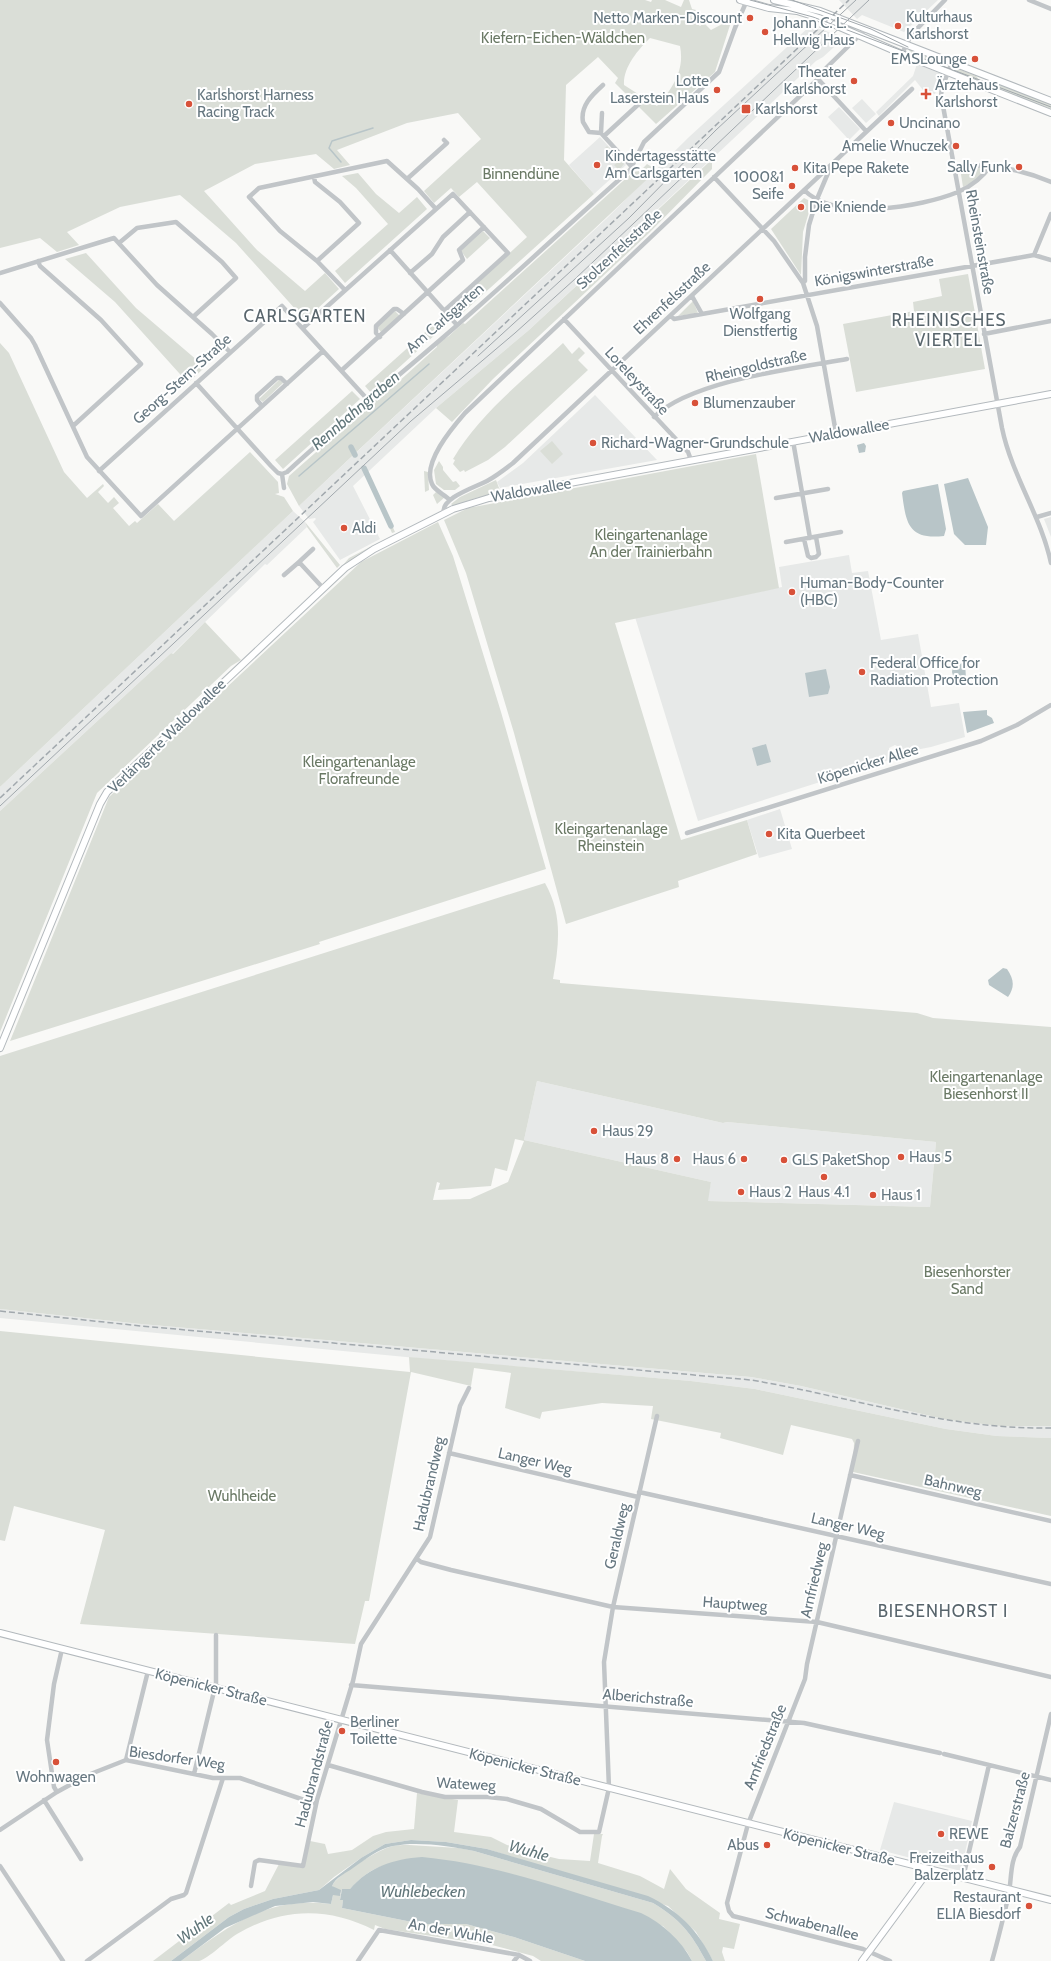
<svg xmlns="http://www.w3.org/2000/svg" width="1051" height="1961" font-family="Cabin,sans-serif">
  <rect width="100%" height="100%" fill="#f9f9f7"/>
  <path fill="#e7e9e8" d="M 839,0 L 938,0 L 904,32 L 862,15 L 857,19 Z
    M 810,26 L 838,35 L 837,37 L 843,39 L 823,57 L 816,61 L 716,155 L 708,158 L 708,162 L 529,330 L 436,408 L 353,486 L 380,539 L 340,560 L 313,522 L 316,519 L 315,518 L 309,519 L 299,506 L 606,219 L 689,137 Z
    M 917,64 L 941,74 L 941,76 L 935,94 L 923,90 L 915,80 L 879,116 L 876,112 L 913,76 Z
    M 862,99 L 876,114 L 866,123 L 852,108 Z
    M 839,107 L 860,129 L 849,140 L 828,117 Z
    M 600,137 L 626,165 L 594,194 L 569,165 Z
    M 595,395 L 657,460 L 500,488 L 497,482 L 523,463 Z
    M 293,511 L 305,522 L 307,527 L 267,565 L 265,564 L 172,654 L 171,653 L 0,811 L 0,787 Z
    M 1051,517 L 1051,537 L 1044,519 Z
    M 849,555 L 852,573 L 868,571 L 881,640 L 918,634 L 931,707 L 959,703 L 965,737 L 931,747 L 900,753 L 899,747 L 895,745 L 889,748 L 889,760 L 698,821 L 635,617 L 782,587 L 779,567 Z
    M 780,809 L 792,849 L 759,858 L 747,820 Z
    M 537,1081 L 723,1123 L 727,1122 L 936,1142 L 930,1207 L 707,1201 L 711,1182 L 524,1140 Z
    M 0,1309 L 141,1324 L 751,1377 L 801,1386 L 948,1420 L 1000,1426 L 1051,1426 L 1051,1438 L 997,1436 L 946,1429 L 755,1389 L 691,1381 L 427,1359 L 0,1318 Z
    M 894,1802 L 972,1821 L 961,1871 L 880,1850 Z"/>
  <path fill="#daded7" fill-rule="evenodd" d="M 0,0 L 645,0 L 651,2 L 652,0 L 665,0 L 681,7 L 684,0 L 689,0 L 692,9 L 696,10 L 691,17 L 700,26 L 704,23 L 711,30 L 728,21 L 731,22 L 715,72 L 656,124 L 615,83 L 618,78 L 598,57 L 566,85 L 564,160 L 594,194 L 459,316 L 451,307 L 527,237 L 477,182 L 459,197 L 451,188 L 434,203 L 424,191 L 481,139 L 458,113 L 407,123 L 337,150 L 350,165 L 334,169 L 316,154 L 255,164 L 204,191 L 257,250 L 305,291 L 325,273 L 339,289 L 305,320 L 236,243 L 180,195 L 120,207 L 67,232 L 79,245 L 57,252 L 40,238 L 0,248 ZM 650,38 L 680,46 C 685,71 672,89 657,106 L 624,85 C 623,67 638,50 650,38 Z
    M 909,49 L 937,58 L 935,64 L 910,54 Z
    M 956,68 L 976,76 L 982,83 L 953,71 Z
    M 989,81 L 1051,104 L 1051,109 L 996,88 Z
    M 607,146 L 624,164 L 619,170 L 614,165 L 618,162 L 605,148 Z
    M 708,158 L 712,162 L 712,169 L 649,233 L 493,379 L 452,422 L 436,408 L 529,330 L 708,163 Z
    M 647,164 L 657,170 L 299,506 L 287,484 L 289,476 L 349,423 L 348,420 L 362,412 L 376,399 L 377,401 L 437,347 L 436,344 L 449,336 L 463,323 L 465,324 L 633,172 L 640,171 Z
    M 983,167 L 985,170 L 973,182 L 963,187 L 960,168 Z
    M 358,173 L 376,194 L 399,213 L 417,197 L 427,209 L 345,283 L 335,271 L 388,224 L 356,188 L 342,176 Z
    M 804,198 L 812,202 L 803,232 L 801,275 L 771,229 Z
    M 483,231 L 490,238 L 467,259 L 461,251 Z
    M 86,253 L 136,308 L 205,367 L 188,383 L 115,302 L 65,259 Z
    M 968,274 L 985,369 L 856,392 L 843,324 L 914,311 L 913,302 L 942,296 L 939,279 Z
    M 693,301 L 698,313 L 678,316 Z
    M 395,311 L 400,316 L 381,332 L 377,327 Z
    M 442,317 L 448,323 L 371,393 L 365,386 Z
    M 0,343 L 9,353 L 64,472 L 87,498 L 103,484 L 104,486 L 98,492 L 108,503 L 114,497 L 119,503 L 113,508 L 129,526 L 135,521 L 137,523 L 158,504 L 174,521 L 250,452 L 278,482 L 279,493 L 275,494 L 284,497 L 293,511 L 0,787 Z
    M 563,343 L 572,354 L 579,347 L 585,353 L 578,360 L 588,370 L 505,447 L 488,460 L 465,472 L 464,470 L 460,472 L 453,464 L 455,460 L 453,459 C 480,413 525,379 563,343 Z
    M 280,379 L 283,383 L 263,402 L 259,399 Z
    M 352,391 L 360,399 L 283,469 L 275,460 Z
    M 552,441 L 563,454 L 552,464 L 540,451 Z
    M 756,454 L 779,588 L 615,623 L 681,840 L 747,820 L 757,854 L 678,881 L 679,887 L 566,924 L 514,733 L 466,573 L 444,520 L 468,508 Z
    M 439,461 L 443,467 L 443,470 L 453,482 L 456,481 L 460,486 L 455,490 L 444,490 L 436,484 L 434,470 Z
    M 424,471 L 428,472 L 429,490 L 425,492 Z
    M 368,472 L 395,532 L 392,533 L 366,474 Z
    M 496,480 L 501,493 L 476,498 L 453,506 L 451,504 L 460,497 Z
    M 436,492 L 445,497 L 437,504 L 433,495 Z
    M 305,522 L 340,565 L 337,568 L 307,527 Z
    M 438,522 L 453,556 L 501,712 L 546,869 L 319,942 L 320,944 L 10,1041 L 109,797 L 361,562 Z
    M 370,547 L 370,549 L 344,566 L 343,565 L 349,558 Z
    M 205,622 L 241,660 L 231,666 L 97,793 L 0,1032 L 0,811 L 171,653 L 173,654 Z
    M 545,883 C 563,915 559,944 553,979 L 560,980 L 560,983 L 917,1013 L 933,1018 L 1051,1027 L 1051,1426 L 1000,1426 L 948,1420 L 801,1386 L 751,1377 L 141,1324 L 0,1309 L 0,1056 ZM 537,1081 L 723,1123 L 727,1122 L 936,1142 L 930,1207 L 708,1201 L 711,1182 L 524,1140 ZM 515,1139 L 524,1141 L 508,1182 L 470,1199 L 433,1200 L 437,1182 L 440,1183 L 438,1190 L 491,1186 L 495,1168 L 507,1171 Z
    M 0,1331 L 410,1372 L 409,1357 L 691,1381 L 755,1389 L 946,1429 L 997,1436 L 1051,1438 L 1051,1516 L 853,1472 L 854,1443 L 852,1439 L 791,1425 L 783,1455 L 720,1438 L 721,1433 L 651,1419 L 653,1406 L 602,1403 L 542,1412 L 540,1419 L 505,1408 L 511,1373 L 474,1368 L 471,1386 L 411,1372 L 369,1601 L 365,1601 L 355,1644 L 80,1624 L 105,1530 L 14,1506 L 5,1541 L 0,1540 Z
    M 417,1793 L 458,1800 L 454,1832 L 491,1837 L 507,1845 L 538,1854 L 559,1859 L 590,1861 L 594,1834 L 603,1834 L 602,1836 L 598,1863 L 640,1876 L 664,1889 L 670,1869 L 686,1889 L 720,1913 L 719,1919 L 740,1924 L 734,1949 L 723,1947 L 722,1952 L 725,1961 L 713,1961 L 696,1932 L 668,1906 L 487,1849 L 446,1842 L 411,1840 L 385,1844 L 361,1858 L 334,1877 L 319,1890 L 273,1899 L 244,1909 L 229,1917 L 171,1961 L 153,1961 L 229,1903 L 231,1905 L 265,1891 L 279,1864 L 304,1868 L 310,1841 L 325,1844 L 328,1854 L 352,1850 L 373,1836 L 386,1832 L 414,1829 Z
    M 409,1845 L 459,1848 L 474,1851 L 653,1903 C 680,1919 691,1933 706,1961 L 692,1961 L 687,1952 L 663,1926 L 389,1864 C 372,1868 362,1876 350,1889 L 342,1889 L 340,1899 L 343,1900 L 342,1908 L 422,1924 L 466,1924 L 514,1937 L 585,1961 L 541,1961 L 533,1956 L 492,1945 L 385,1929 L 375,1925 L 374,1930 C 327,1906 281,1908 237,1934 C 227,1940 208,1959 199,1961 C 194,1961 187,1961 181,1961 C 230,1925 267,1896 331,1904 L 333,1895 L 340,1895 L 341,1893 L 332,1886 C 336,1875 381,1848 393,1846 C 397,1845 404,1845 409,1845 Z"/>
  <path fill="#b8c5c8" d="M 864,443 L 866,446 L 865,452 L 859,453 L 857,445 Z
    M 968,478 L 988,527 L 986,545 L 965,545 L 954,534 L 944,484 Z
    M 938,484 L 946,529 L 944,536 C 908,540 906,523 902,493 L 903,491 Z
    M 965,663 L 966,678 L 954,679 L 952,672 L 953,665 Z
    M 826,669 L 830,687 L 828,694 L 809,697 L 805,673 Z
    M 987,710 L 987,715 L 992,718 L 994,723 L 967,733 L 963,712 Z
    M 766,744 L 771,762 L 757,766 L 752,748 Z
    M 1003,968 L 1007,969 C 1014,979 1015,987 1008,997 L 989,985 L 988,980 Z
    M 411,1840 L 446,1842 L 487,1849 L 648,1896 C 679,1911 698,1930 713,1961 L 706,1961 C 691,1933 680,1919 653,1903 L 474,1851 C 450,1846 417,1841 393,1846 C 379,1848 365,1860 353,1868 C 346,1873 335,1878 332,1886 L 341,1890 L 340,1896 L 333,1895 L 331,1904 L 313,1902 L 275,1906 L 225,1928 L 181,1961 L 171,1961 L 229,1917 L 244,1909 L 273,1899 L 319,1890 L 361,1858 L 385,1844 Z
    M 422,1857 C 497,1864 569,1891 641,1913 C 662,1923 681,1940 692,1961 L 585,1961 L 514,1937 L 466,1924 L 422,1924 L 342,1908 L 343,1900 L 340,1900 L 342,1889 L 350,1889 C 369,1867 393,1859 422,1857 Z"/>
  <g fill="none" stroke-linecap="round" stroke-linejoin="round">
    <path stroke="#b8c5c8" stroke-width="1.5" d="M 341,162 L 329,148 L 332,141 L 373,128
      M 299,476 L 429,364"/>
    <path stroke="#b8c5c8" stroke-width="5.5" d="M 351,447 L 355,455
      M 364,468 L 391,526"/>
    <defs>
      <path id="secondary" d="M 740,0 L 769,8 L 797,11 L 819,18 L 902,54 L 1051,113
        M 774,0 L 820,11 L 1051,101
        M 0,1048 L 100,804 L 107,792 L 345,568 L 374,549 L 453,509 L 489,498 L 1051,394
        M 0,1633 L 1051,1900
        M 862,1961 L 921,1881 L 925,1869"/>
    </defs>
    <use href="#secondary" stroke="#b3b9bd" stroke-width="8"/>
    <path stroke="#c1c5c8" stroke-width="4.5" d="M 1029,0 L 1051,9
      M 902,54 L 911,35 L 945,0
      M 952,62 L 942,88 L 941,95 L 1002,428 C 1012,476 1041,516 1051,563
      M 818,79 L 866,131
      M 603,85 C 592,95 580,106 583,122 L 589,132 L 601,133 L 631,166
      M 601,133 L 602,113
      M 604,136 L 641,102
      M 954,167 C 988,162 1020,169 1051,182
      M 314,177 L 315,182 L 340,202 L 359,223 L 317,261
      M 714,177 L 774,241 L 803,283 L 817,326 L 836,433
      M 407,179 L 447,143 L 444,140
      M 804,190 C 836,222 921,207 958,192 C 972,186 983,177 991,165
      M 119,243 L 137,228 L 176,222 L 222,262 L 236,278 L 193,317
      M 390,250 L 457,325
      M 1034,255 L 1051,214
      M 38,261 L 40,266 L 101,320 L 141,364 L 73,426
      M 0,273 L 114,238 L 157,285 L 212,334 L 230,352
      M 410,273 L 432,254 L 443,237 L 470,212
      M 803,283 L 805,281 L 805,257 L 809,225 L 817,199 L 831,166
      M 345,290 L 317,261 L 280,231 L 249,197 L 259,188 L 387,161 L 418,189 L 436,209
      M 692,296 L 702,314
      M 0,303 L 31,338 L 35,345 L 87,457 L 141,516 L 323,351
      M 671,316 L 674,319 L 702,314 L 1034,255 L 1051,260
      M 564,319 L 688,452 L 691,460
      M 303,328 L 453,194 L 508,253 L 444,311
      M 984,334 L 1051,321
      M 380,337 L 376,333 L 376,326 L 394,309 L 397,309 L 404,314
      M 342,370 L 463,260 L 459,250 L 484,227
      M 196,383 L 271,466 L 278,473 L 282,474
      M 262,406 L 257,400 L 257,396 L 277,378 L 281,378 L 287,384
      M 654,417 C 690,381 796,368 847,359
      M 793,441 L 810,538
      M 99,471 L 282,306 L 369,401
      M 284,488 L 282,474 L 287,472 C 341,422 399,376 454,328 C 514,276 571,222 630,170 L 644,142 L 719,72 L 735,28 L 747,0
      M 776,498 L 828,489
      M 450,500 C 444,494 435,491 432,484 C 422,463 452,428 465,413 L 818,79 L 822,72 L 866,29
      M 444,513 C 440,498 476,487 487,481 C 496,476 504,470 513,463 L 912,89
      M 1037,517 L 1051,513
      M 804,539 L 808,556 L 811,558 L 816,557 L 819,554 L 816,537
      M 786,542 L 841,532
      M 313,549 L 299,562 L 323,588
      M 284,575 L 299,562
      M 687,833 L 981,741 L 1017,725 L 1051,705
      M 858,1441 L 807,1664 L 805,1679 L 748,1824 L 727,1903 L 729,1911 L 733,1916 L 863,1949 L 890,1961
      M 449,1453 L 638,1497
      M 850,1475 L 1051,1521
      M 639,1492 L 1051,1584
      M 417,1559 L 421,1562 L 451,1570 L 613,1607 L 817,1622 L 1051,1677
      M 351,1685 L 804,1723 L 940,1753
      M 944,1754 L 1051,1780
      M 126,1760 L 148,1671
      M 328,1765 L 422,1792 L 445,1797 L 488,1797 L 507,1799 L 541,1809 L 580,1832 L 599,1832 L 609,1788 L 604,1662 L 613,1607 L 657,1416
      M 194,1774 L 216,1683 L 216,1635
      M 57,1792 L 54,1787 L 47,1740 L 54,1684 L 62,1649
      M 44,1800 L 81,1859
      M 0,1830 L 57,1792 L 88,1775 L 126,1760 L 213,1778 L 240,1778 L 316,1804
      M 0,1866 L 63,1961
      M 963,1878 L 989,1765
      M 251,1886 L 255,1862 L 259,1860 L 303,1866 L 317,1800 L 353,1681 L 361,1644 L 430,1537 L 460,1406 L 469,1388
      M 87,1961 L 171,1899 L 184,1895 L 186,1893 L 223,1778
      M 358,1961 L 379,1930 L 519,1955 L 530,1961
      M 514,1961 L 519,1955
      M 992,1961 C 998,1940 1003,1919 1008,1898 C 1012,1882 1009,1860 1020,1847 L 1051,1714"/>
    <use href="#secondary" stroke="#fff" stroke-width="6"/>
    <path stroke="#a1a8ad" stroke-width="1" d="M 750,0 L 813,17 L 1051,107
      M 792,0 L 871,29 L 908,47
      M 478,356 L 629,218 L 716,130 L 856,0
      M 0,806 L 411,421 L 515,333 L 575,279 L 869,0"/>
    <path stroke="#a1a8ad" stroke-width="1.5" stroke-dasharray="6 3" stroke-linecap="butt" d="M 0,798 L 849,0
      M 0,1311 L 141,1326 L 751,1380 C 852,1397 948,1430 1051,1428"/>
  </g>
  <g fill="#d85139" stroke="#fff" stroke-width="1.5">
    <circle cx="750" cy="18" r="4"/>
    <circle cx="898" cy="26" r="4"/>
    <circle cx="765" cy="32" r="4"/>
    <circle cx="975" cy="59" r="4"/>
    <circle cx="854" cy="81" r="4"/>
    <circle cx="717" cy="90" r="4"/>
    <path d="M924 88h4v4h4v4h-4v4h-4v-4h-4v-4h4z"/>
    <circle cx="189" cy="104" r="4"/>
    <rect x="741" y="104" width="10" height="10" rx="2"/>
    <circle cx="891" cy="123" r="4"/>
    <circle cx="956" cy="146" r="4"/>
    <circle cx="597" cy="165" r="4"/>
    <circle cx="1019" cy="167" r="4"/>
    <circle cx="795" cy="168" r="4"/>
    <circle cx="792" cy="186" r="4"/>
    <circle cx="801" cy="207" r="4"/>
    <circle cx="760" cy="299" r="4"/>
    <circle cx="695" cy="403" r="4"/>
    <circle cx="593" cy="443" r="4"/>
    <circle cx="344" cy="528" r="4"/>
    <circle cx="792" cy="592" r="4"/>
    <circle cx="862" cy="672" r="4"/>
    <circle cx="769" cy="834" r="4"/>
    <circle cx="594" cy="1131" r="4"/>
    <circle cx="901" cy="1157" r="4"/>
    <circle cx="677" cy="1159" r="4"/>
    <circle cx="744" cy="1159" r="4"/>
    <circle cx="784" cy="1160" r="4"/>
    <circle cx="824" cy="1177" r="4"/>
    <circle cx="741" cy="1192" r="4"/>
    <circle cx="873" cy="1195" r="4"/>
    <circle cx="342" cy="1731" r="4"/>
    <circle cx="56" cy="1762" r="4"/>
    <circle cx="941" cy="1834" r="4"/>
    <circle cx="767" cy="1845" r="4"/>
    <circle cx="992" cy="1867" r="4"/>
    <circle cx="1029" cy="1906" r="4"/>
  </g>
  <g text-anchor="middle" stroke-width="4" stroke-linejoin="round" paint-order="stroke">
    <g font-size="15" fill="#667780" stroke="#fff" text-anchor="start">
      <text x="906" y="22">Kulturhaus<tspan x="906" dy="17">Karlshorst</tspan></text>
      <text x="742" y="23" text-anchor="end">Netto Marken-Discount</text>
      <text x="773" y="28">Johann C. L.<tspan x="773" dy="17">Hellwig Haus</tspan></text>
      <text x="967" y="64" text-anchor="end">EMSLounge</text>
      <text x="846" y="77" text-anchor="end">Theater<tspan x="846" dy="17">Karlshorst</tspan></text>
      <text x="709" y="86" text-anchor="end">Lotte<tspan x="709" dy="17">Laserstein Haus</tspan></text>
      <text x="935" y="90">Ärztehaus<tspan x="935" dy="17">Karlshorst</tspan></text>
      <text x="197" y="100">Karlshorst Harness<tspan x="197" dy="17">Racing Track</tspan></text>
      <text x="755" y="114">Karlshorst</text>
      <text x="899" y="128">Uncinano</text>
      <text x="948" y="151" text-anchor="end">Amelie Wnuczek</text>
      <text x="605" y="161">Kindertagesstätte<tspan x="605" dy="17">Am Carlsgarten</tspan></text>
      <text x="1011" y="172" text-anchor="end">Sally Funk</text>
      <text x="803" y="173">Kita Pepe Rakete</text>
      <text x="784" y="182" text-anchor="end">1000&amp;1<tspan x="784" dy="17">Seife</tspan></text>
      <text x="809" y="212">Die Kniende</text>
      <text x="760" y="319" text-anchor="middle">Wolfgang<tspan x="760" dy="17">Dienstfertig</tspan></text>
      <text x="703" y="408">Blumenzauber</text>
      <text x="601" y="448">Richard-Wagner-Grundschule</text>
      <text x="352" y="533">Aldi</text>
      <text x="800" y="588">Human-Body-Counter<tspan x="800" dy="17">(HBC)</tspan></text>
      <text x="870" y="668">Federal Office for<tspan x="870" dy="17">Radiation Protection</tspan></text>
      <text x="777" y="839">Kita Querbeet</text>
      <text x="602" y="1136">Haus 29</text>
      <text x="909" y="1162">Haus 5</text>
      <text x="669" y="1164" text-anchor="end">Haus 8</text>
      <text x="736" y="1164" text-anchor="end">Haus 6</text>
      <text x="792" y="1165">GLS PaketShop</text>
      <text x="749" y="1197">Haus 2</text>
      <text x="824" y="1197" text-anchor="middle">Haus 4.1</text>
      <text x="881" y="1200">Haus 1</text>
      <text x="350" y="1727">Berliner<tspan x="350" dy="17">Toilette</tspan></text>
      <text x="56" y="1782" text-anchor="middle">Wohnwagen</text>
      <text x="949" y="1839">REWE</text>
      <text x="759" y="1850" text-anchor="end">Abus</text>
      <text x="984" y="1863" text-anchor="end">Freizeithaus<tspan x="984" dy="17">Balzerplatz</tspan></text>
      <text x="1021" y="1902" text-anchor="end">Restaurant<tspan x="1021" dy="17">ELIA Biesdorf</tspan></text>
    </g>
    <g font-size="15" fill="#6a7965" stroke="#fff">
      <text x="563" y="43">Kiefern-Eichen-Wäldchen</text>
      <text x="521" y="179">Binnendüne</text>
      <text x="651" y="540">Kleingartenanlage<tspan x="651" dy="17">An der Trainierbahn</tspan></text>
      <text x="359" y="767">Kleingartenanlage<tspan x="359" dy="17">Florafreunde</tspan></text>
      <text x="611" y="834">Kleingartenanlage<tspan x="611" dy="17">Rheinstein</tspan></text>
      <text x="986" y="1082">Kleingartenanlage<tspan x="986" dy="17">Biesenhorst II</tspan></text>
      <text x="967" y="1277">Biesenhorster<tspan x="967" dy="17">Sand</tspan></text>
      <text x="242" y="1501">Wuhlheide</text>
    </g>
    <g font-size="15" fill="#667780" stroke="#fff">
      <text transform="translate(980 242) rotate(80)" y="5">Rheinsteinstraße</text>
      <text transform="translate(619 249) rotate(-43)" y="5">Stolzenfelsstraße</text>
      <text transform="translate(874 271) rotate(-10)" y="5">Königswinterstraße</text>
      <text transform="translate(672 298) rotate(-43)" y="5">Ehrenfelsstraße</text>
      <text transform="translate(445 318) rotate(-41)" y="5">Am Carlsgarten</text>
      <text transform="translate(756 366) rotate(-13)" y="5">Rheingoldstraße</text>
      <text transform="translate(182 379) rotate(-42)" y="5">Georg-Stern-Straße</text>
      <text transform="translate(637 381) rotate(47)" y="5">Loreleystraße</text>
      <text transform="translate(849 431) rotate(-10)" y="5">Waldowallee</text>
      <text transform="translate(531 490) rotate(-10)" y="5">Waldowallee</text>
      <text transform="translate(167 736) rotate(-44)" y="5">Verlängerte Waldowallee</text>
      <text transform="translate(868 764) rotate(-17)" y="5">Köpenicker Allee</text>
      <text transform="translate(535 1461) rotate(13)" y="5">Langer Weg</text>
      <text transform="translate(429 1484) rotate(-77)" y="5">Hadubrandweg</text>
      <text transform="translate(953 1486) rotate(13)" y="5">Bahnweg</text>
      <text transform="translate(848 1526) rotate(13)" y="5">Langer Weg</text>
      <text transform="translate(617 1536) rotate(-77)" y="5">Geraldweg</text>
      <text transform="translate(814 1580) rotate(-77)" y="5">Arnfriedweg</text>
      <text transform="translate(735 1604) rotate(4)" y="5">Hauptweg</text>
      <text transform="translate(211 1687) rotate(14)" y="5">Köpenicker Straße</text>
      <text transform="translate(648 1698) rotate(5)" y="5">Alberichstraße</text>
      <text transform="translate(765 1747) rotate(-68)" y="5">Arnfriedstraße</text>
      <text transform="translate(177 1758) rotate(8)" y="5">Biesdorfer Weg</text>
      <text transform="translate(525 1767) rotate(14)" y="5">Köpenicker Straße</text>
      <text transform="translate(314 1774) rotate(-75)" y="5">Hadubrandstraße</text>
      <text transform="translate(466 1784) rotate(3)" y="5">Wateweg</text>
      <text transform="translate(1015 1810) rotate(-75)" y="5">Balzerstraße</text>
      <text transform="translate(839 1847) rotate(14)" y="5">Köpenicker Straße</text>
      <text transform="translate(812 1924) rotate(14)" y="5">Schwabenallee</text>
      <text transform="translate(451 1931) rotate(10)" y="5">An der Wuhle</text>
    </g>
    <g font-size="16" font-style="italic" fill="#61767a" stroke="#fff">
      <text transform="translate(355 410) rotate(-41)" y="6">Rennbahngraben</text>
      <text transform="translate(529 1850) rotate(16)" y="6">Wuhle</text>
      <text x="423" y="1897">Wuhlebecken</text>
      <text transform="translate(195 1928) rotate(-36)" y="6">Wuhle</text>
    </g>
    <g font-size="17" letter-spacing="1" fill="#58656c" stroke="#fff">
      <text x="305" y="322">CARLSGARTEN</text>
      <text x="949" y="326">RHEINISCHES<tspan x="949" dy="20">VIERTEL</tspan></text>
      <text x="943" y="1617">BIESENHORST I</text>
    </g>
  </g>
</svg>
